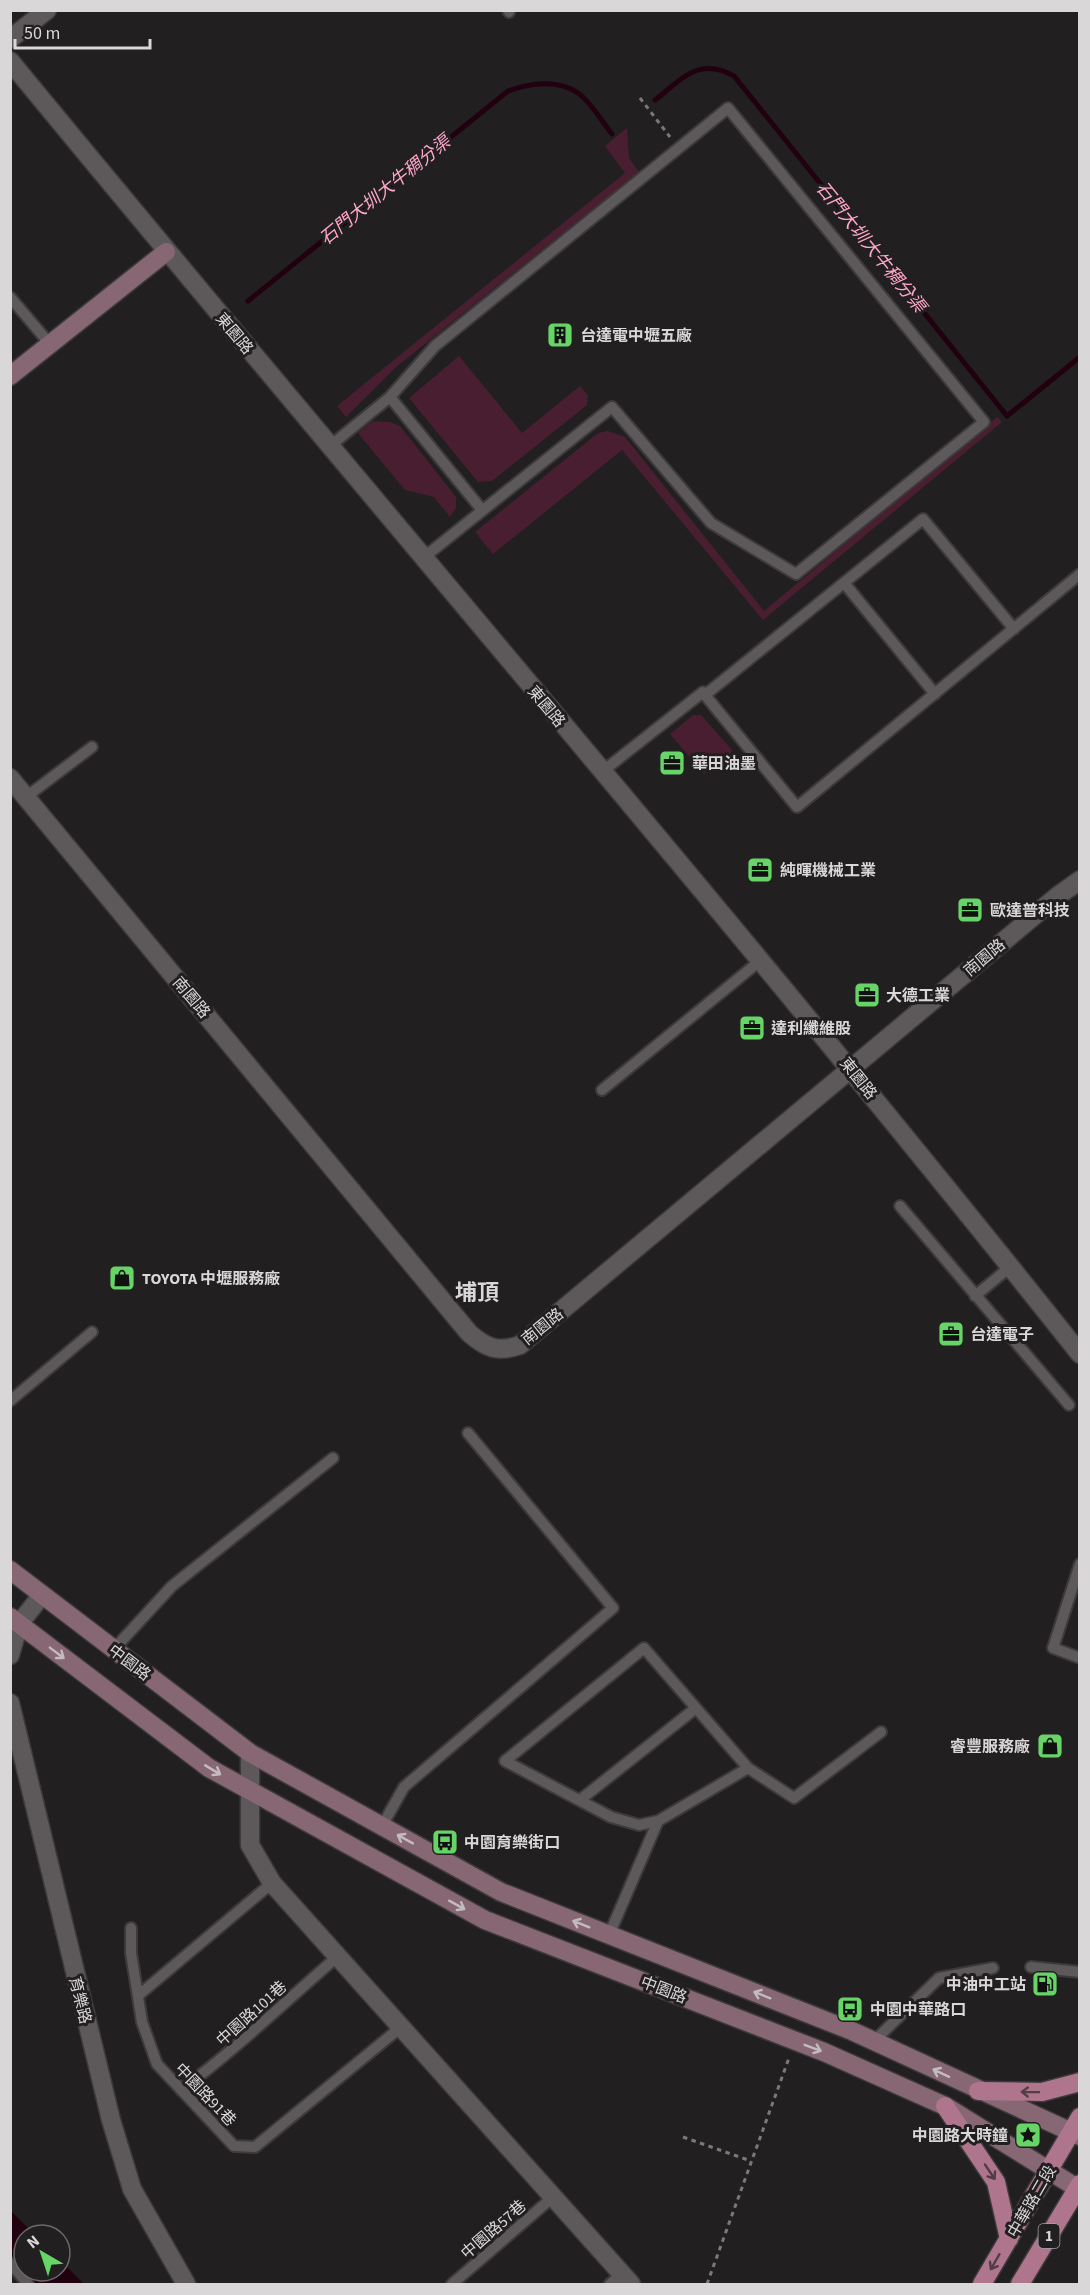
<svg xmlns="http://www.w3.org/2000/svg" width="1090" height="2295" font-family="'Source Sans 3','Noto Sans TC',sans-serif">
  <rect width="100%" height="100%" fill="#221f20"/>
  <path fill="#491e31" d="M 627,128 L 629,158 L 639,172 L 395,368 L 346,417 L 337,406 L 625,173 L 605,146 Z
    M 459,356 L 522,433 L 580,386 L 588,395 L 587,405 L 492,481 L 478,482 L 409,398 Z
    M 997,417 L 1002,422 L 763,620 L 622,450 L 493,554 L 475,532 L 598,433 L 608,431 L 625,437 L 764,611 Z
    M 373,421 L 390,422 L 400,426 L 456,497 L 456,508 L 450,517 L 434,497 L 405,490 L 358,433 Z
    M 693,715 L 701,715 L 733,751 L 704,774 L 670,734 Z"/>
  <path fill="#210010" d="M 10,2210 L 35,2235 L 24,2235 L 24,2271 L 60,2271 L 60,2260 L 84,2284 L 36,2284 L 11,2257 Z"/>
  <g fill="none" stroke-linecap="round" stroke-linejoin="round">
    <path stroke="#210010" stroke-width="5" d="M 655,100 C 682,79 699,56 734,76 L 1007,416 L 1080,357
      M 248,301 L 508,91 C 530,83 558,79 578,93 C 591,102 602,122 612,134"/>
    <defs>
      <path id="lane" d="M 508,10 L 509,12
        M 10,297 L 49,343
        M 390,397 L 482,510
        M 330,446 L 390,397 L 435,346 L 728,108 L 984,422 L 796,574 L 711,523 L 612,407 L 423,558
        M 845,584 L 935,694
        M 705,695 L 797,807 L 1080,574
        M 603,771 L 703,692 L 705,695 L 923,519 L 1014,629
        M 26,797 L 92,747
        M 602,1090 L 761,960
        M 900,1206 L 1069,1405
        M 975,1296 L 1010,1267
        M 10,1401 L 92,1332
        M 1080,1564 L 1053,1648 L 1080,1658
        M 114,1649 L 172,1586 L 333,1458
        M 748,1768 L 658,1821 L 639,1825 L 611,1817 L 505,1761 L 644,1648 L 748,1768 L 794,1798 L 881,1732
        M 580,1800 L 696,1708
        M 382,1826 L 404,1787 L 613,1608 L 468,1433
        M 131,1928 L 131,1953 L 142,2022 L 157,2064 L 234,2146 L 255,2147 L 401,2027
        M 609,1935 L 658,1821
        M 1031,1967 L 1080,1972
        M 140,1994 L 272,1883
        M 874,2041 L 939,1978 L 993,1968
        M 181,2090 C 236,2049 286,2001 338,1956
        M 10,2263 L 28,2284
        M 452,2284 L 553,2197
        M 610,2284 L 622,2274"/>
      <path id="street" d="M 10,39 L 47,10
        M 10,61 C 365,493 732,916 1080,1354
        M 10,778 L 469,1333 C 486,1348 498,1353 520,1345 L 1059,895 L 1080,880
        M 10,1655 L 19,1624 L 42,1595
        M 10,1703 L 111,2120 L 132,2189 L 186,2284
        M 250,1753 L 250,1845 L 272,1883 L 631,2284"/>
      <path id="secondary" d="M 10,376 L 166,252
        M 10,1570 L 250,1753 L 501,1892 L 852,2031 L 1080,2136
        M 10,1617 L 209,1768 L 485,1920 L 824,2052 L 945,2106 L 1077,2188"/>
      <path id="primary" d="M 978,2091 L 1042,2092 L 1080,2082
        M 945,2106 L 996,2182 L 1009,2239
        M 982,2284 L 1080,2117
        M 1020,2284 L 1080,2184"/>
    </defs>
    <use href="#lane" stroke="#3d3a3b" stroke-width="14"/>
    <use href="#street" stroke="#3d3a3b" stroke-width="21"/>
    <use href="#secondary" stroke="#3d3a3b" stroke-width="21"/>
    <use href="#primary" stroke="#3d3a3b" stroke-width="21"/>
    <path stroke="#7b7879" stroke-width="3" stroke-dasharray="4.5 4.5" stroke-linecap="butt" d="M 640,98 L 670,137
      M 683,2137 L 751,2161
      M 707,2284 L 789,2058"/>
    <use href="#lane" stroke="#5d595a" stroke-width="10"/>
    <use href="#street" stroke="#5d595a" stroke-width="18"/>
    <use href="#secondary" stroke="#866773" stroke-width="18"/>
    <use href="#primary" stroke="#ae758c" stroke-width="18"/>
  </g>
  <defs><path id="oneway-shaft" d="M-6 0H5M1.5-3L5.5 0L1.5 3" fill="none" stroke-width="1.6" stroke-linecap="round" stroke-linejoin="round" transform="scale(1.5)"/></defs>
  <g stroke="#c4bbbf">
    <use href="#oneway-shaft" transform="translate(57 1653) rotate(37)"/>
    <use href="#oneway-shaft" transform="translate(213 1770) rotate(31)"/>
    <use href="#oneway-shaft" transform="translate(405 1839) rotate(-151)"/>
    <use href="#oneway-shaft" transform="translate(457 1905) rotate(29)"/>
    <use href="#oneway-shaft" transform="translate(581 1924) rotate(-158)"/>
    <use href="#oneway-shaft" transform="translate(762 1995) rotate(-158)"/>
    <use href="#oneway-shaft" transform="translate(813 2048) rotate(21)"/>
    <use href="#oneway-shaft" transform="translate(941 2073) rotate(-155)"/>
  </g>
  <g stroke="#533d46">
    <use href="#oneway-shaft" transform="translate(1030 2092) rotate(-179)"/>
    <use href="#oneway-shaft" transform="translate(990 2172) rotate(56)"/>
    <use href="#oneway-shaft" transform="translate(995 2262) rotate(120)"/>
  </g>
  <defs>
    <symbol id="building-square" viewBox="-11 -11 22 22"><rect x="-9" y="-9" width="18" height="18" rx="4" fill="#66d466" stroke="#221f20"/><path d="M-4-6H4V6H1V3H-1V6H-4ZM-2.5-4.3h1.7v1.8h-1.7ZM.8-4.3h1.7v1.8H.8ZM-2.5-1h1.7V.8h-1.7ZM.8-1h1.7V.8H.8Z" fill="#111"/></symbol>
    <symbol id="office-square" viewBox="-11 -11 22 22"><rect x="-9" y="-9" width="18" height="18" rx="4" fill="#66d466" stroke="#221f20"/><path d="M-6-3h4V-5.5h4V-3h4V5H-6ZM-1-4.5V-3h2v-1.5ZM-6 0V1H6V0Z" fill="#111"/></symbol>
    <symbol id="shop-square" viewBox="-11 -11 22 22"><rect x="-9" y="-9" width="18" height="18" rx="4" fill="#66d466" stroke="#221f20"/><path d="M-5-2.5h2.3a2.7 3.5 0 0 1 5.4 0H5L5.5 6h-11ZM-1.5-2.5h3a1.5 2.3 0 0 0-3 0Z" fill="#111"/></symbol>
    <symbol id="bus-square" viewBox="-11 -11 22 22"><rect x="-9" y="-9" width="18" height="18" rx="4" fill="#66d466" stroke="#221f20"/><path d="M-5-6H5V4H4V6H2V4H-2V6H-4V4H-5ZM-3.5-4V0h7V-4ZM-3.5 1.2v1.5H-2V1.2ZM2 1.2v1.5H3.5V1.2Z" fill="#111"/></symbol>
    <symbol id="fuel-square" viewBox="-11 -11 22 22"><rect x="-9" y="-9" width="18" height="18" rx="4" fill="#66d466" stroke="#221f20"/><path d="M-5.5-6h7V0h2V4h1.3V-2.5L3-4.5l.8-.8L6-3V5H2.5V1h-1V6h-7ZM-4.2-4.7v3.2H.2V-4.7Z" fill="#111"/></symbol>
    <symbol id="sight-square" viewBox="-11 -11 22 22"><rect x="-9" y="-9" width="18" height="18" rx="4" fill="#66d466" stroke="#221f20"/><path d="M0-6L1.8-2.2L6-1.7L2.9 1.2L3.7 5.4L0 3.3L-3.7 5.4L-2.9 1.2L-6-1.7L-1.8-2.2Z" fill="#111"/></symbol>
  </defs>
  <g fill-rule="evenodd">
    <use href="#building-square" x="545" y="320" width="30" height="30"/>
    <use href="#office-square" x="657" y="748" width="30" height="30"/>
    <use href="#office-square" x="745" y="855" width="30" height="30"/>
    <use href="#office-square" x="955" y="895" width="30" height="30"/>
    <use href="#office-square" x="852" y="980" width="30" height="30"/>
    <use href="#office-square" x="737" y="1013" width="30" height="30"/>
    <use href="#shop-square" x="107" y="1263" width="30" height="30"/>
    <use href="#office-square" x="936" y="1319" width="30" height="30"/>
    <use href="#shop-square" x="1035" y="1731" width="30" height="30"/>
    <use href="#bus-square" x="430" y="1827" width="30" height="30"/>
    <use href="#fuel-square" x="1030" y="1969" width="30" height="30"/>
    <use href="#bus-square" x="835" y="1994" width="30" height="30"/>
    <use href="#sight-square" x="1013" y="2120" width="30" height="30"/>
  </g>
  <g text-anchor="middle" stroke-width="6" stroke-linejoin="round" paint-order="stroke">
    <rect fill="#221f20" stroke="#a2a0a1" stroke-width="1.5" x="1038.5" y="2224" width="21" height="24" rx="4.5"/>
    <g font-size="15" font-weight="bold" fill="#d9d7d8">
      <text x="1049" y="2241">1</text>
    </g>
    <g font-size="16" fill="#d9d7d8" stroke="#221f20">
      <text transform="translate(235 333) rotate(50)" y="6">東園路</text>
      <text transform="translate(547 706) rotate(50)" y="6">東園路</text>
      <text transform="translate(984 957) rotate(-40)" y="6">南園路</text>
      <text transform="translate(192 997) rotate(50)" y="6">南園路</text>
      <text transform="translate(859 1078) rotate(51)" y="6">東園路</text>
      <text transform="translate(542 1326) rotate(-39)" y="6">南園路</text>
      <text transform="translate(130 1662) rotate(37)" y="6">中園路</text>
      <text transform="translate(664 1989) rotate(21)" y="6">中園路</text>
      <text transform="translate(81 2000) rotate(76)" y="6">育樂路</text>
      <text transform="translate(251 2013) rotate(-42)" y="6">中園路101巷</text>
      <text transform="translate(206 2094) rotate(46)" y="6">中園路91巷</text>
      <text transform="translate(1031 2201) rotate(-60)" y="6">中華路二段</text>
      <text transform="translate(493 2229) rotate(-41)" y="6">中園路57巷</text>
    </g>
    <g font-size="16" font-weight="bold" fill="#d9d7d8" stroke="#221f20" text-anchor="start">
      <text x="580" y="341">台達電中壢五廠</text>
      <text x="692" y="769">華田油墨</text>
      <text x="780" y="876">純暉機械工業</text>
      <text x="990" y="916">歐達普科技</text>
      <text x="886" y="1001">大德工業</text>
      <text x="771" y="1034">達利纖維股</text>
      <text x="142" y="1284">TOYOTA 中壢服務廠</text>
      <text x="970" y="1340">台達電子</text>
      <text x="1030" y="1752" text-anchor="end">睿豐服務廠</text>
      <text x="464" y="1848">中園育樂街口</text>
      <text x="1026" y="1990" text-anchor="end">中油中工站</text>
      <text x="870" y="2015">中園中華路口</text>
      <text x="1008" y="2141" text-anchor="end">中園路大時鐘</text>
    </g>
    <g font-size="18" font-style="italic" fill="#ffa7cb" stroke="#221f20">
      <text transform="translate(385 190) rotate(-39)" y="6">石門大圳大牛稠分渠</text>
      <text transform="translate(871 247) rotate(51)" y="6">石門大圳大牛稠分渠</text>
    </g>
    <g font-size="22" font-weight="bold" fill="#d9d7d8" stroke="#221f20">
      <text x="477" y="1300">埔頂</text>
    </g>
  </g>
  <rect width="1090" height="2295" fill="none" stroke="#d9d7d8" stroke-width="24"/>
  <g transform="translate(42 2253) rotate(321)"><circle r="28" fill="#221f20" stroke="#6b696a" stroke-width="1.5"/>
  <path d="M0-4.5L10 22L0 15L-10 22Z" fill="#66d466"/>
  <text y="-9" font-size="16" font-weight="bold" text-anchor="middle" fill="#d9d7d8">N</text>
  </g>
  <path d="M15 39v9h135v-9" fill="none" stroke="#d9d7d8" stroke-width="3"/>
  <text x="24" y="39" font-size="18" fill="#d9d7d8" stroke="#221f20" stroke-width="4.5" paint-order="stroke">50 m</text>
</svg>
